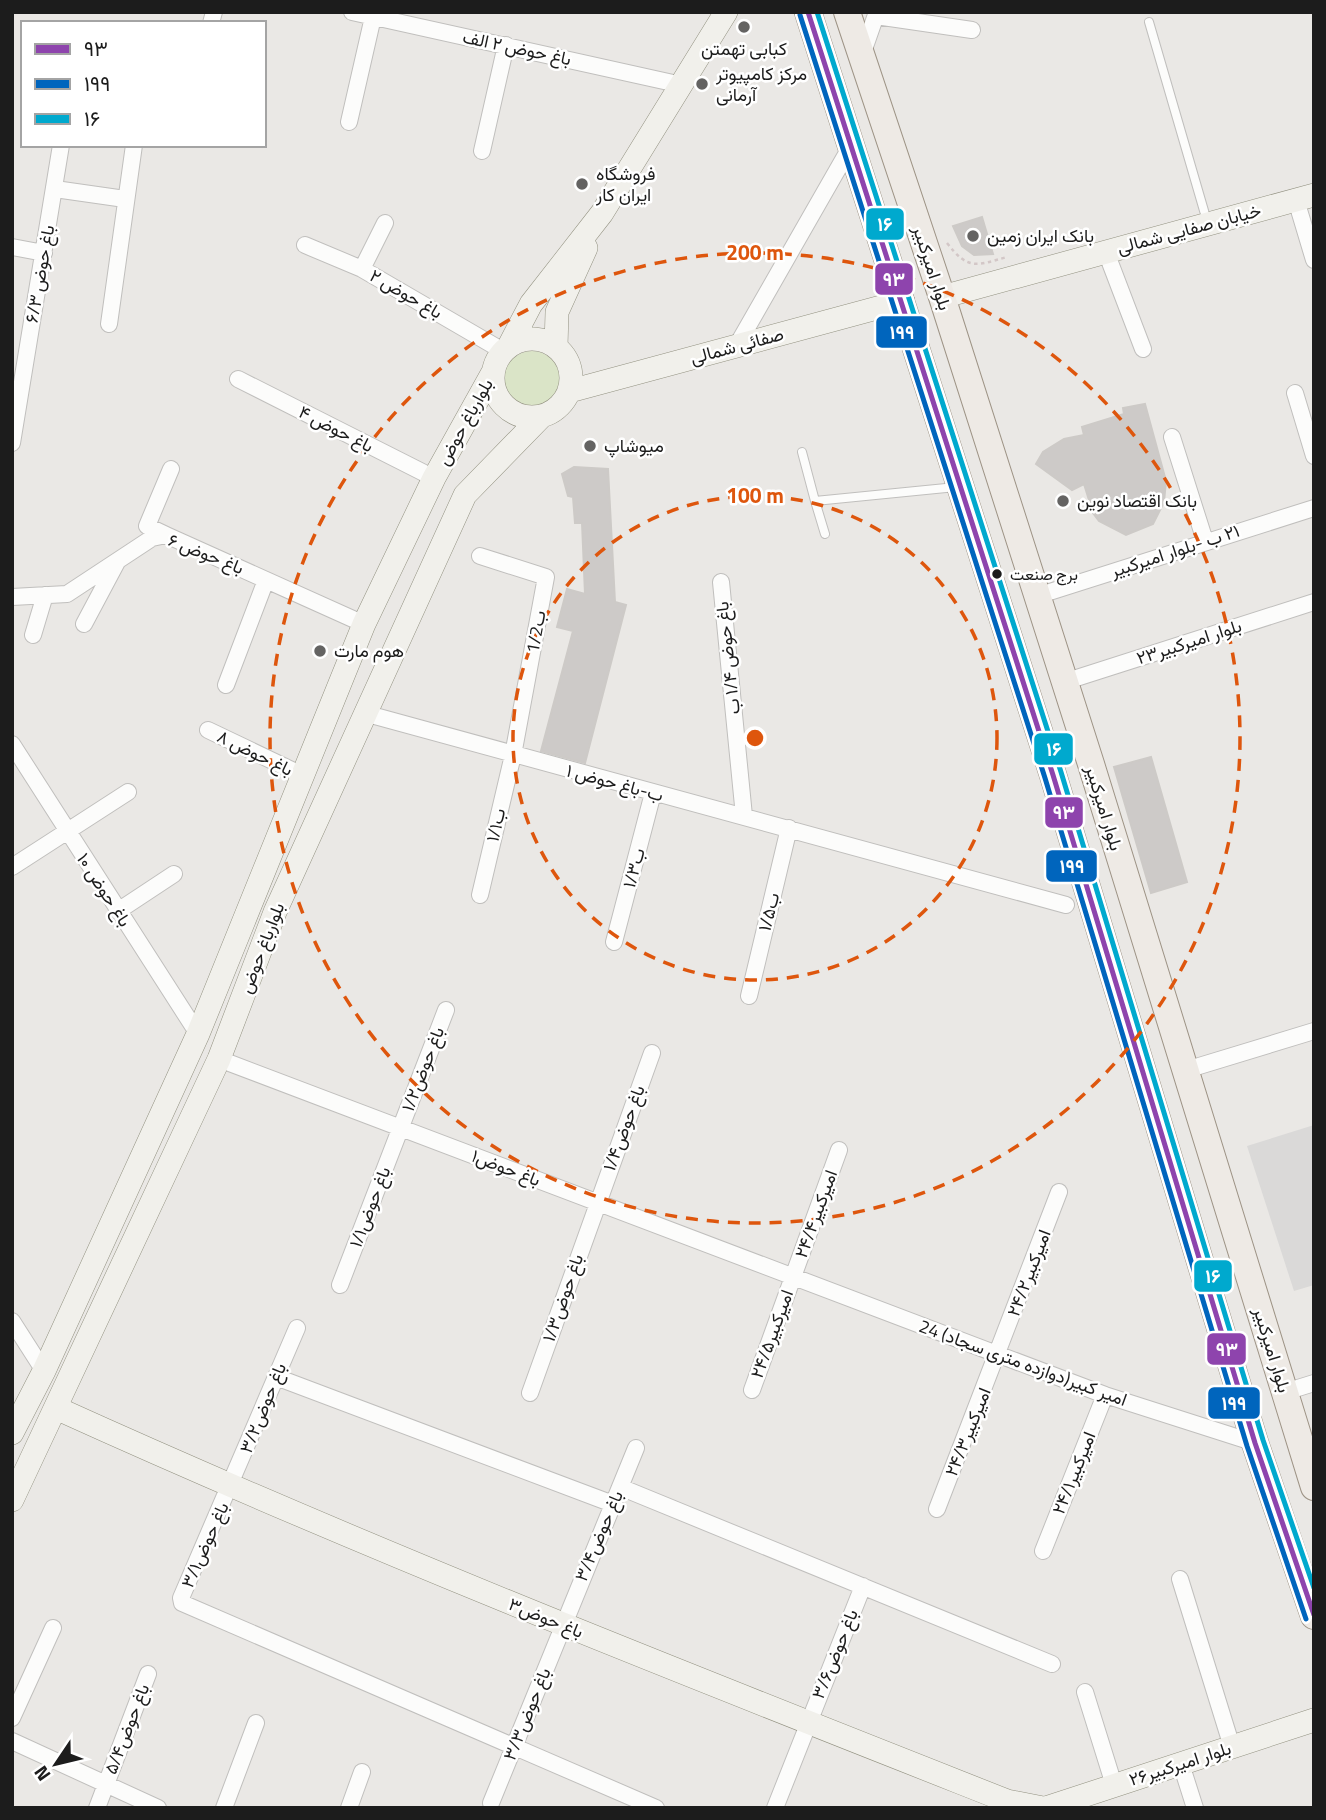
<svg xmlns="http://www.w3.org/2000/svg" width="1326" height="1820" font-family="'Titillium Web',Vazirmatn,sans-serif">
  <rect width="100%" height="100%" fill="#eae8e5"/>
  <path fill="#dae4c7" d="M504 379a28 28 0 1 1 56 0a28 28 0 1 1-56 0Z"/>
  <path fill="#dad9d8" d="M 1314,1125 L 1314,1285 L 1294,1291 L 1247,1146 Z"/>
  <path fill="#cdcac8" stroke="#cdcac7" stroke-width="2" d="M 982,217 L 993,254 L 974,255 L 962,246 L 953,226 Z
    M 1145,404 L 1166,481 L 1164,502 L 1153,524 L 1126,535 L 1099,521 L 1093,513 L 1084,484 L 1072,490 L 1036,464 L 1043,452 L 1064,439 L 1084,435 L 1082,427 L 1124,414 L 1123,408 Z
    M 574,467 L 608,469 L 615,602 L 626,605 L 585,763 L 541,751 L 573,631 L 557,627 L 567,589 L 585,594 L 582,523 L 575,523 L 573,497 L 568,496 L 562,474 Z
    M 1151,757 L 1187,882 L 1151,893 L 1114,767 Z"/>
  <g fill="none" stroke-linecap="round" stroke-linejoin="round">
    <defs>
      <path id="lane" d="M 1149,22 L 1207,221
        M 802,452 L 815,501 L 956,487
        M 815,501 L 825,534"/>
      <path id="street" d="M 352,12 L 682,85
        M 876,16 L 972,30
        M 211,23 L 214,12
        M 862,55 L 877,12
        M 349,122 L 373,17
        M 482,151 L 506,45
        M 55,189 L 125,199
        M 1296,200 L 1314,260
        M 305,245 L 362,269 L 503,351
        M 12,247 L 44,253
        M 1106,252 L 1143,349
        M 362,269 L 385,223
        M 109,324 L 134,145
        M 736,347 L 851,146
        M 238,379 L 434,478
        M 1295,393 L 1314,456
        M 1172,437 L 1205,541
        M 12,443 L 61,145
        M 166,535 L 147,526 L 171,469
        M 721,582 L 744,816
        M 1037,596 L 1314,508
        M 12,597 L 67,594 L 152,538 L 166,535 L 364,624
        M 84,624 L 117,562
        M 33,635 L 45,595
        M 1064,682 L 1314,602
        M 226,685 L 266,580
        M 364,713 L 1066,905
        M 208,730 L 302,775
        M 12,744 L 198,1034
        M 12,867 L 128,792
        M 480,895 L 513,755 L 546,577 L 480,556
        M 118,911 L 174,874
        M 614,942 L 653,793
        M 749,996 L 789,828
        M 219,1059 L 1105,1395 L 1255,1443
        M 1186,1070 L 1314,1031
        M 340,1285 L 446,1010
        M 12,1321 L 44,1371
        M 297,1328 L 181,1598 L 182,1603 L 656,1808
        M 276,1377 L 613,1504
        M 752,1390 L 839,1150
        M 1285,1392 L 1314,1383
        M 530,1393 L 652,1053
        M 620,1487 L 1052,1664
        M 937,1509 L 1059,1192
        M 1043,1551 L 1105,1395
        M 1180,1579 L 1232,1747
        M 1085,1692 L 1114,1785
        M 12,1718 L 53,1628
        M 12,1741 L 158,1808
        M 1181,1764 L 1195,1808
        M 491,1803 L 636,1448
        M 97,1808 L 148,1674
        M 224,1808 L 256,1723
        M 349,1808 L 362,1772
        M 775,1808 L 863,1586"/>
      <path id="secondary" d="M 942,297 L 1314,195
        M493 378a39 39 0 1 1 78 0a39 39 0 1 1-78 0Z
        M 509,346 L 531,304 L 602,213 L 726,12
        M 556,347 L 557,312 L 586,248
        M 570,391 L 903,301
        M 56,1408 C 369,1550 688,1675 1007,1801 L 1043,1808
        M 12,1433 L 44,1371 L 198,1034 L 364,624 L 434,478 L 493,372
        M 12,1500 L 219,1059 L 275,912 L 465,495 L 541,417
        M 1046,1808 L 1314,1720"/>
      <path id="primary" d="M 808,12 L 1053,775 L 1255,1443 L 1314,1616
        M 847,12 L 942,297 L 1091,764 L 1314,1487"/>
    </defs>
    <use href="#lane" stroke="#c0bfbd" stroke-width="10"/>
    <use href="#street" stroke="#c0bfbd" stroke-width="18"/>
    <use href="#secondary" stroke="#929180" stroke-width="24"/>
    <use href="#primary" stroke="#9d9385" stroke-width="28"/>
    <path stroke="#d3c7c7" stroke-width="2.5" stroke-dasharray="3.5 3.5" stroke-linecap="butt" d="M 947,243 C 968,270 975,266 1007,257"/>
    <use href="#lane" stroke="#fcfcfb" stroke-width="8"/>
    <use href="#street" stroke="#fcfcfb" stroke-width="16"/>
    <use href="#secondary" stroke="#f1f0eb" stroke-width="23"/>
    <use href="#primary" stroke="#eeeae5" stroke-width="26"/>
    <defs>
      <path id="bus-1" d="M 808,12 L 1053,775 L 1255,1443 L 1314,1615"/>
      <path id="bus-2" d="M 800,15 L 1045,778 L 1247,1446 L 1306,1619"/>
      <path id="bus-3" d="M 817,12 L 1061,772 L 1263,1440 L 1314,1588"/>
    </defs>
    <use href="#bus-1" stroke="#fff" stroke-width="10"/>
    <use href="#bus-2" stroke="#fff" stroke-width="10"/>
    <use href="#bus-3" stroke="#fff" stroke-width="10"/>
    <use href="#bus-1" stroke="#8e44ad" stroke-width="5"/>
    <use href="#bus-2" stroke="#0065bd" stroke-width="5"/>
    <use href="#bus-3" stroke="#00a9ce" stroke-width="5"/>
  </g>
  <g fill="none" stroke="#de560d" stroke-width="3.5" stroke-dasharray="12 9">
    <circle cx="755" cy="738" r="242"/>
    <circle cx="755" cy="738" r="485"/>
  </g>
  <g fill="#646362" stroke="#fff" stroke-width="2.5">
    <circle cx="744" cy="27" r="7"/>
    <circle cx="702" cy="84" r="7"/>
    <circle cx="582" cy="184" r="7"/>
    <circle cx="973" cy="236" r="7"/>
    <circle cx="590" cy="446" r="7"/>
    <circle cx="1063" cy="501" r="7"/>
    <circle cx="320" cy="651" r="7"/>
  </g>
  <circle fill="#1c1c1c" stroke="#fff" stroke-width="2.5" cx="997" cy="574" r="6"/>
  <g text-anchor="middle" stroke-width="5" stroke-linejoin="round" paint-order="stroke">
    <g font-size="16" fill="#1c1c1c" stroke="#fff" text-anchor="start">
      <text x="1010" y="580">برج صنعت</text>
    </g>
    <g font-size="18" fill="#1c1c1c" stroke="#fff">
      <text transform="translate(517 48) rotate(12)" y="6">باغ حوض ۲ الف</text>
      <text transform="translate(1189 229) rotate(-15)" y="6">خیابان صفایی شمالی</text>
      <text transform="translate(932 268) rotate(72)" y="6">بلوار امیرکبیر</text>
      <text transform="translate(40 274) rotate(-80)" y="6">۶/۳ باغ حوض</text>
      <text transform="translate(406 294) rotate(30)" y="6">۲ باغ حوض</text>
      <text transform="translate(737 346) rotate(-15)" y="6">صفائی شمالی</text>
      <text transform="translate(465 422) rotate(-61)" y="6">بلوارباغ حوض</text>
      <text transform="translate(336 429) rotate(27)" y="6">۴ باغ حوض</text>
      <text transform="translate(1175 551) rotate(-18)" y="6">٢١ ب -بلوار امیرکبیر</text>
      <text transform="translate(206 554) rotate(22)" y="6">۶ باغ حوض</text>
      <text transform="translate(536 632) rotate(-80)" y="6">1/2ب</text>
      <text transform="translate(1189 642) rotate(-18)" y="6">۲۳بلوار امیرکبیر</text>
      <text transform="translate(728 658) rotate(-96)" y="6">باغ حوض ۱/۴ ب</text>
      <text transform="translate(255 753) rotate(26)" y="6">۸ باغ حوض</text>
      <text transform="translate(615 783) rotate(15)" y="6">۱ ب-باغ حوض</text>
      <text transform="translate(1104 808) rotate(73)" y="6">بلوار امیرکبیر</text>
      <text transform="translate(496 825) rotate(-77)" y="6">ب۱/۱</text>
      <text transform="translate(634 868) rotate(-75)" y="6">ب۱/۳</text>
      <text transform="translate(104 890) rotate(57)" y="6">۱۰ باغ حوض</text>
      <text transform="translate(769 912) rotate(-76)" y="6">ب۱/۵</text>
      <text transform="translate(262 948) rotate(-69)" y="6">بلوارباغ حوض</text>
      <text transform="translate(423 1069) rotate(-69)" y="6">باغ حوض۱/۲</text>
      <text transform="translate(624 1128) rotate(-70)" y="6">باغ حوض۱/۴</text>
      <text transform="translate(506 1168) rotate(21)" y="6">باغ حوض۱</text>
      <text transform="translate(370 1207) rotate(-69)" y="6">باغ حوض۱/۱</text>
      <text transform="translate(816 1214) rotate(-70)" y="6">امیرکبیر۲۴/۴</text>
      <text transform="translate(1029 1273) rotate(-69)" y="6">امیرکبیر۲۴/۲</text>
      <text transform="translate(563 1298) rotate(-71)" y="6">باغ حوض۱/۳</text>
      <text transform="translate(772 1334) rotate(-70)" y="6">امیرکبیر۲۴/۵</text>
      <text transform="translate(1272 1350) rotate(73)" y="6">بلوار امیرکبیر</text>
      <text transform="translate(1023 1363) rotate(20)" y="6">24 امیر کبیر(دوازده متری سجاد)</text>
      <text transform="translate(263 1408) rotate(-68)" y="6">باغ حوض۳/۲</text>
      <text transform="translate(968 1432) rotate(-68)" y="6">امیرکبیر۲۴/۳</text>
      <text transform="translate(1074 1473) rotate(-68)" y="6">امیرکبیر۲۴/۱</text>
      <text transform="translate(599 1536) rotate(-67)" y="6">باغ حوض۳/۴</text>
      <text transform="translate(205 1545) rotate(-66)" y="6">باغ حوض۳/۱</text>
      <text transform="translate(546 1618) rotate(22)" y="6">باغ حوض۳</text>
      <text transform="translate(835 1654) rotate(-68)" y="6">باغ حوض۳/۶</text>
      <text transform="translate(527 1714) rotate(-68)" y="6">باغ حوض۳/۳</text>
      <text transform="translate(127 1729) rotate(-69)" y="6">باغ حوض۵/۴</text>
      <text transform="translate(1180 1764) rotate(-18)" y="6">بلوار امیرکبیر۲۶</text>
    </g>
    <g font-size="18" fill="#1c1c1c" stroke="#fff" text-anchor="start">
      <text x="744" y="55" text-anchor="middle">کبابی تهمتن</text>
      <text x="716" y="80">مرکز کامپیوتر<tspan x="716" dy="21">آرمانی</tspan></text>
      <text x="596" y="180">فروشگاه<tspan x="596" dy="21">ایران کار</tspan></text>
      <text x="987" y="242">بانک ایران زمین</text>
      <text x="604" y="452">میوشاپ</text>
      <text x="1077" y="507">بانک اقتصاد نوین</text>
      <text x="334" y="657">هوم مارت</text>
    </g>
  </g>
  <circle cx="755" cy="738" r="10" fill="#de560d" stroke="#fff" stroke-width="3.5"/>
  <g font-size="21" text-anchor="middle" font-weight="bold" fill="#de560d" stroke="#fff" stroke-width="5" stroke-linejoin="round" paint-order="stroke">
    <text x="755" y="260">200 m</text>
    <text x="755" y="503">100 m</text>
  </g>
  <g stroke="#fff" stroke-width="2.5">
    <rect x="865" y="207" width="40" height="34" rx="7" fill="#00a9ce"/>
    <rect x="874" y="262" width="40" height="34" rx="7" fill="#8e44ad"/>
    <rect x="875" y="315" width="53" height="34" rx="7" fill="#0065bd"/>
    <rect x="1033" y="732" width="41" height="34" rx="7" fill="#00a9ce"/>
    <rect x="1044" y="796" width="40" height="33" rx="7" fill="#8e44ad"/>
    <rect x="1045" y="849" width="53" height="34" rx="7" fill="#0065bd"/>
    <rect x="1193" y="1259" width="40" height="34" rx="7" fill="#00a9ce"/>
    <rect x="1206" y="1332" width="41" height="34" rx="7" fill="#8e44ad"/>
    <rect x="1207" y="1386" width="54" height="34" rx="7" fill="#0065bd"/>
  </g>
  <g font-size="19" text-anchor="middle" font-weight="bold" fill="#fff">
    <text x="885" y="231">۱۶</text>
    <text x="894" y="286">۹۳</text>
    <text x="902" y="339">۱۹۹</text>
    <text x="1054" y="756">۱۶</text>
    <text x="1064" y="819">۹۳</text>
    <text x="1072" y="873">۱۹۹</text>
    <text x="1213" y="1283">۱۶</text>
    <text x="1227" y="1356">۹۳</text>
    <text x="1234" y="1410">۱۹۹</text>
  </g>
  <rect width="1326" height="1820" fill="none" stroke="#1c1c1c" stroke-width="28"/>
  <rect x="21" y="21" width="245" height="126" fill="#ffffff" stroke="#a4a4a4" stroke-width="2"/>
  <rect x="35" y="44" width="35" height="10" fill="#8e44ad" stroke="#a4a4a4" stroke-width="2"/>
  <text x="84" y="56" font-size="21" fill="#1c1c1c">۹۳</text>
  <rect x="35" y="79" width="35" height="10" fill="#0065bd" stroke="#a4a4a4" stroke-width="2"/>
  <text x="84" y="91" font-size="21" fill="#1c1c1c">۱۹۹</text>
  <rect x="35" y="114" width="35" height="10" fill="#00a9ce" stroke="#a4a4a4" stroke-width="2"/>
  <text x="84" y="126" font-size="21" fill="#1c1c1c">۱۶</text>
  <g transform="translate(56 1764) rotate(235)" stroke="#ffffff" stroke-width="5" paint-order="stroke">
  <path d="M0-5L12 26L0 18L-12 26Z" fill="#1c1c1c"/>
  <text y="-10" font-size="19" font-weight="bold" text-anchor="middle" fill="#1c1c1c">N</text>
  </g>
</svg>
